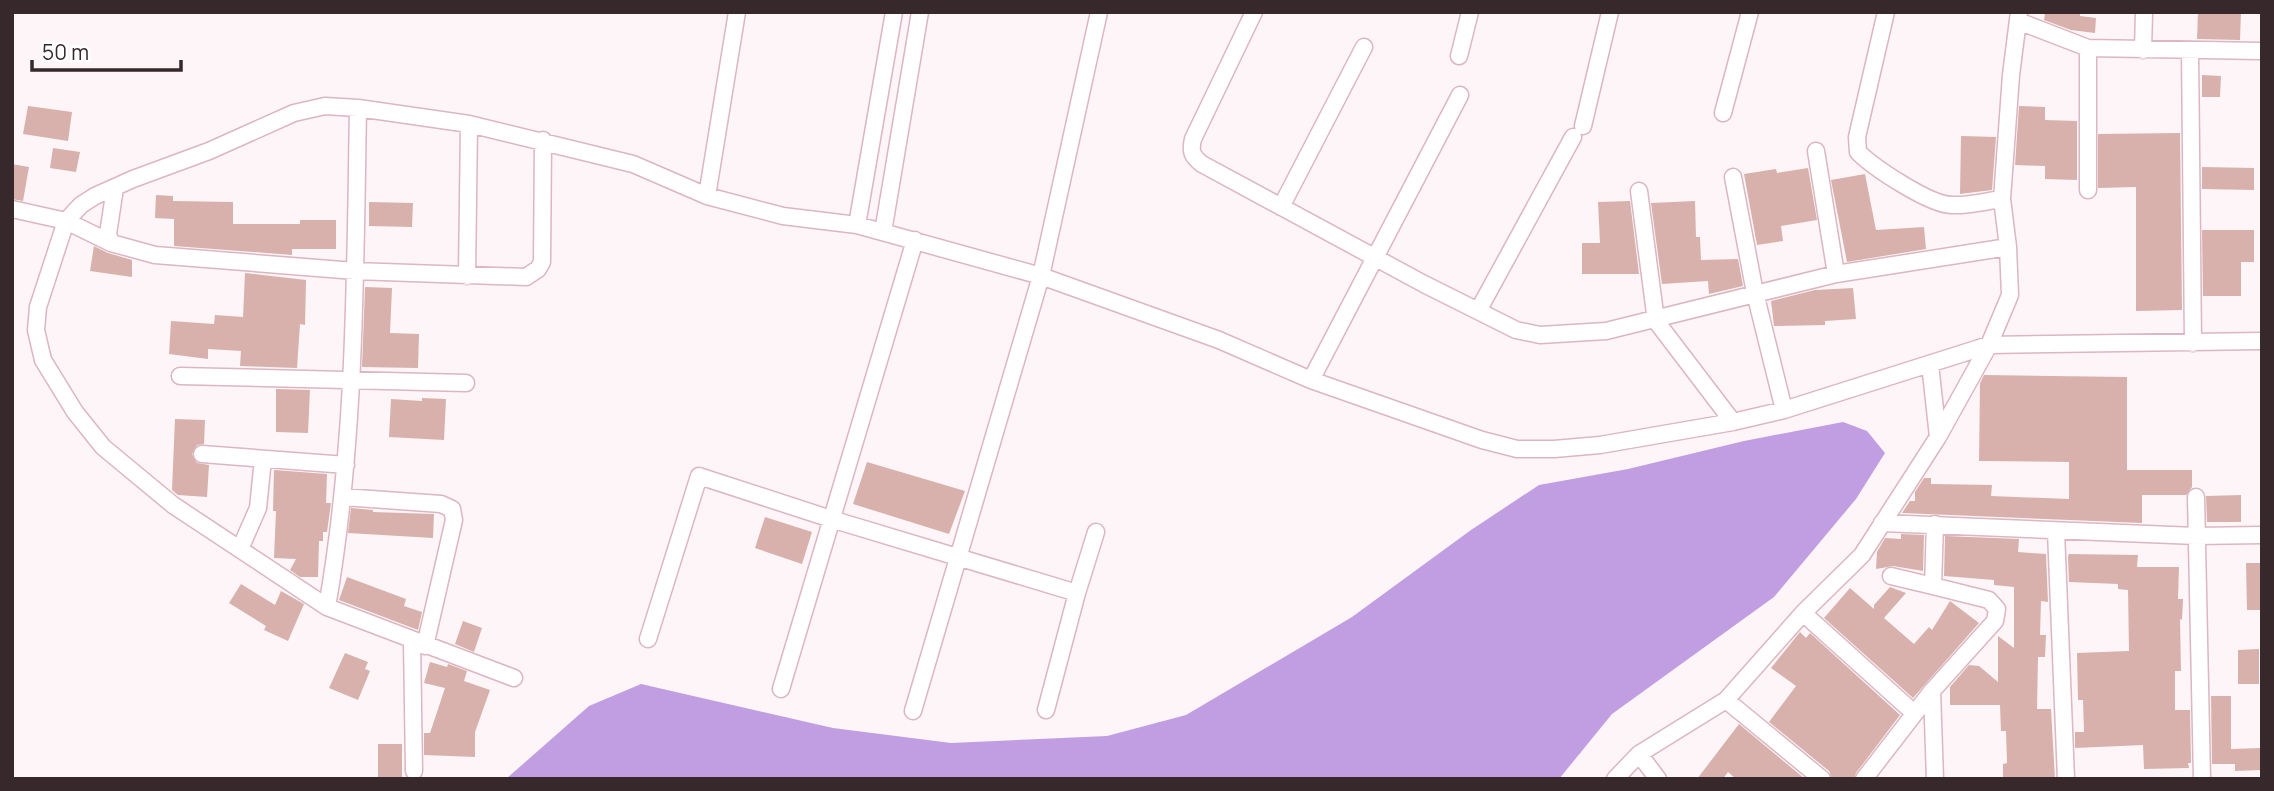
<svg xmlns="http://www.w3.org/2000/svg" width="2274" height="791" font-family="Manrope,sans-serif">
  <rect width="100%" height="100%" fill="#fdf5f7"/>
  <path fill="#c19ee1" d="M 1843,422 L 1867,431 L 1885,453 L 1856,499 L 1774,597 L 1612,714 L 1559,779 L 506,779 L 589,706 L 641,684 L 833,728 L 951,743 L 1107,736 L 1186,715 L 1352,617 L 1471,530 L 1539,485 L 1628,469 L 1744,441 Z"/>
  <path fill="#d8b1ac" d="M 2061,12 L 2080,12 L 2080,16 L 2096,18 L 2095,33 L 2071,30 L 2044,20 L 2045,13 L 2061,14 Z
    M 2198,12 L 2241,12 L 2240,40 L 2197,39 Z
    M 2202,75 L 2221,76 L 2220,97 L 2202,97 Z
    M 28,106 L 72,112 L 68,141 L 23,134 Z
    M 2019,106 L 2045,107 L 2045,120 L 2077,121 L 2077,180 L 2045,179 L 2045,166 L 2015,165 Z
    M 2180,133 L 2182,310 L 2136,311 L 2136,187 L 2098,188 L 2098,134 Z
    M 1961,136 L 1996,137 L 1992,190 L 1960,194 Z
    M 53,148 L 80,152 L 76,172 L 50,168 Z
    M 12,164 L 29,167 L 23,201 L 12,199 Z
    M 2202,167 L 2254,168 L 2254,190 L 2202,189 Z
    M 1808,168 L 1817,220 L 1781,226 L 1783,241 L 1757,245 L 1744,174 L 1776,169 L 1777,173 Z
    M 1865,174 L 1876,230 L 1924,227 L 1926,249 L 1847,262 L 1831,180 Z
    M 156,195 L 173,196 L 173,201 L 233,202 L 233,224 L 300,224 L 300,220 L 336,220 L 336,249 L 292,249 L 292,255 L 174,246 L 174,219 L 155,218 Z
    M 1630,201 L 1639,274 L 1582,274 L 1582,243 L 1600,243 L 1598,202 Z
    M 1695,201 L 1696,237 L 1700,237 L 1701,260 L 1738,259 L 1743,286 L 1709,294 L 1708,281 L 1662,284 L 1651,203 Z
    M 369,202 L 413,203 L 412,227 L 369,226 Z
    M 2202,230 L 2254,230 L 2254,262 L 2241,262 L 2241,296 L 2203,296 Z
    M 94,246 L 108,253 L 132,260 L 132,277 L 90,271 Z
    M 245,273 L 306,280 L 305,325 L 300,324 L 297,368 L 240,366 L 241,351 L 208,349 L 208,359 L 169,354 L 171,321 L 214,324 L 215,315 L 243,317 Z
    M 365,287 L 392,288 L 390,333 L 419,334 L 418,368 L 362,367 Z
    M 1853,288 L 1856,319 L 1825,321 L 1825,325 L 1774,326 L 1771,301 L 1815,290 Z
    M 1984,375 L 2127,377 L 2127,470 L 2192,470 L 2192,487 L 2186,495 L 2142,495 L 2142,523 L 1902,513 L 1910,501 L 1915,501 L 1915,492 L 1924,478 L 1931,478 L 1931,484 L 1992,485 L 1991,496 L 2069,499 L 2069,462 L 1979,461 L 1980,383 Z
    M 276,389 L 310,390 L 308,433 L 276,432 Z
    M 422,398 L 446,399 L 444,440 L 389,437 L 391,399 L 422,401 Z
    M 175,419 L 205,420 L 204,444 L 197,445 L 192,454 L 197,463 L 209,465 L 207,497 L 178,495 L 172,490 Z
    M 867,462 L 965,491 L 949,534 L 853,504 Z
    M 274,470 L 327,474 L 326,503 L 331,503 L 327,532 L 323,532 L 323,541 L 319,541 L 318,577 L 300,577 L 290,570 L 296,559 L 274,558 L 276,511 L 273,511 Z
    M 2241,495 L 2241,522 L 2207,522 L 2206,496 Z
    M 351,508 L 373,510 L 373,512 L 434,514 L 433,538 L 348,533 Z
    M 765,517 L 812,532 L 802,564 L 755,548 Z
    M 1901,534 L 1924,535 L 1923,571 L 1893,566 L 1876,569 L 1877,552 L 1885,538 L 1901,539 Z
    M 1945,536 L 2019,539 L 2018,552 L 2046,554 L 2048,602 L 2041,601 L 2040,635 L 2046,635 L 2045,657 L 2038,657 L 2037,709 L 2051,709 L 2055,779 L 2003,779 L 2003,764 L 2007,763 L 2006,731 L 2001,731 L 2000,705 L 1950,705 L 1950,687 L 1969,665 L 1979,666 L 1998,682 L 1998,636 L 2014,648 L 2014,587 L 1994,585 L 1994,580 L 1944,576 Z
    M 2069,554 L 2138,555 L 2137,567 L 2179,567 L 2178,599 L 2183,599 L 2182,620 L 2180,619 L 2181,671 L 2175,671 L 2175,710 L 2190,710 L 2191,763 L 2188,763 L 2189,768 L 2144,769 L 2143,745 L 2075,748 L 2075,732 L 2084,732 L 2083,700 L 2078,700 L 2077,653 L 2129,651 L 2128,590 L 2118,589 L 2118,584 L 2069,582 L 2068,556 Z
    M 2246,563 L 2262,563 L 2262,610 L 2247,610 Z
    M 347,577 L 406,599 L 404,606 L 422,612 L 418,630 L 339,600 Z
    M 241,584 L 275,605 L 281,591 L 304,604 L 288,641 L 264,630 L 266,626 L 229,603 Z
    M 1890,587 L 1906,593 L 1884,618 L 1914,644 L 1929,627 L 1932,630 L 1950,601 L 1979,623 L 1913,698 L 1824,618 L 1850,588 L 1874,609 L 1874,605 Z
    M 463,621 L 482,628 L 474,652 L 455,644 Z
    M 1800,632 L 1806,638 L 1810,633 L 1900,715 L 1856,773 L 1854,779 L 1832,779 L 1829,771 L 1769,722 L 1796,686 L 1771,668 Z
    M 2259,649 L 2259,684 L 2238,684 L 2238,650 Z
    M 345,653 L 368,662 L 365,669 L 370,671 L 358,700 L 329,688 Z
    M 430,662 L 447,667 L 448,664 L 467,671 L 464,681 L 490,690 L 475,732 L 475,757 L 424,755 L 424,733 L 430,733 L 445,688 L 424,683 Z
    M 2211,696 L 2231,696 L 2231,749 L 2262,748 L 2262,770 L 2235,771 L 2235,764 L 2212,764 Z
    M 1739,724 L 1805,779 L 1736,779 L 1728,772 L 1723,779 L 1697,779 Z
    M 378,744 L 402,744 L 402,779 L 378,779 Z"/>
  <g fill="none" stroke-linecap="round" stroke-linejoin="round">
    <defs>
      <path id="street" d="M 1254,12 L 1193,139 C 1190,152 1192,156 1202,164 L 1424,284 L 1516,330 L 1540,335 L 1606,331 L 1836,274 L 2008,247
        M 1886,12 L 1857,137 L 1858,152 C 1874,168 1930,205 1952,205 C 1968,206 1986,201 2002,199
        M 2018,21 L 2088,48 L 2262,51
        M 2143,50 L 2144,12
        M 2190,51 L 2193,343
        M 1459,56 L 1470,12
        M 1723,113 L 1750,12
        M 1583,126 L 1610,12
        M 1816,151 L 1836,274
        M 1733,177 L 1755,293 L 1784,410
        M 115,188 L 108,234 L 111,243 L 155,255 L 355,271 L 526,277 L 538,269 L 542,262 L 543,140
        M 2088,190 L 2088,48
        M 1639,191 L 1656,321 L 1733,422
        M 707,196 L 737,12
        M 1281,207 L 1364,47
        M 12,209 L 66,221 L 111,243
        M 857,225 L 894,12
        M 883,232 L 920,12
        M 467,276 L 469,124
        M 1478,311 L 1573,137
        M 1930,364 L 1938,437
        M 180,376 L 466,383
        M 1311,380 L 1460,95
        M 202,454 L 346,465
        M 343,497 L 441,504 L 452,509 L 454,520 L 425,646
        M 2196,497 L 2202,779
        M 1882,523 L 2196,536 L 2262,535
        M 2056,531 L 2066,779
        M 240,549 L 258,508 L 263,459
        M 1891,576 L 1933,586
        M 327,607 C 356,442 355,274 358,108
        M 1803,613 L 1914,713
        M 648,639 L 699,476 L 831,519 L 1077,593
        M 412,641 L 414,771
        M 514,678 L 327,607 L 173,505 L 103,447 L 75,412 L 43,360 L 36,330 L 38,307 L 66,221 L 81,205 L 95,196 L 133,179 L 209,151 L 294,113 L 325,106 L 358,108 L 469,124 L 633,164 L 707,196 L 783,216 L 857,225 L 1041,276 L 1219,340 L 1311,380 L 1482,440 L 1517,449 L 1554,449 L 1600,445 L 1733,422 L 1784,410 L 1989,345 L 2262,341
        M 781,689 L 915,240
        M 1932,691 L 1935,779
        M 1726,700 L 1822,779
        M 1046,710 L 1077,593 L 1096,532
        M 913,711 L 1041,276 L 1099,12
        M 1639,754 L 1658,779
        M 1615,779 L 1639,754 L 1726,700 L 1803,613 L 1862,555 L 1938,437 L 1989,345 L 2010,295 L 2008,247 L 2002,199 L 2011,75 L 2019,12
        M 1864,779 L 1932,691 L 1995,621 L 1997,609 L 1989,600 L 1933,586 L 1935,524"/>
    </defs>
    <use href="#street" stroke="#dcb6c0" stroke-width="19"/>
    <use href="#street" stroke="#fff" stroke-width="16"/>
  </g>
  <rect width="2274" height="791" fill="none" stroke="#37282c" stroke-width="28"/>
  <path d="M32 60v10h149v-10" fill="none" stroke="#37282c" stroke-width="3.5"/>
  <text x="42" y="60" font-size="21" fill="#37282c" stroke="#ffffff" stroke-width="5" paint-order="stroke">50 m</text>
</svg>
